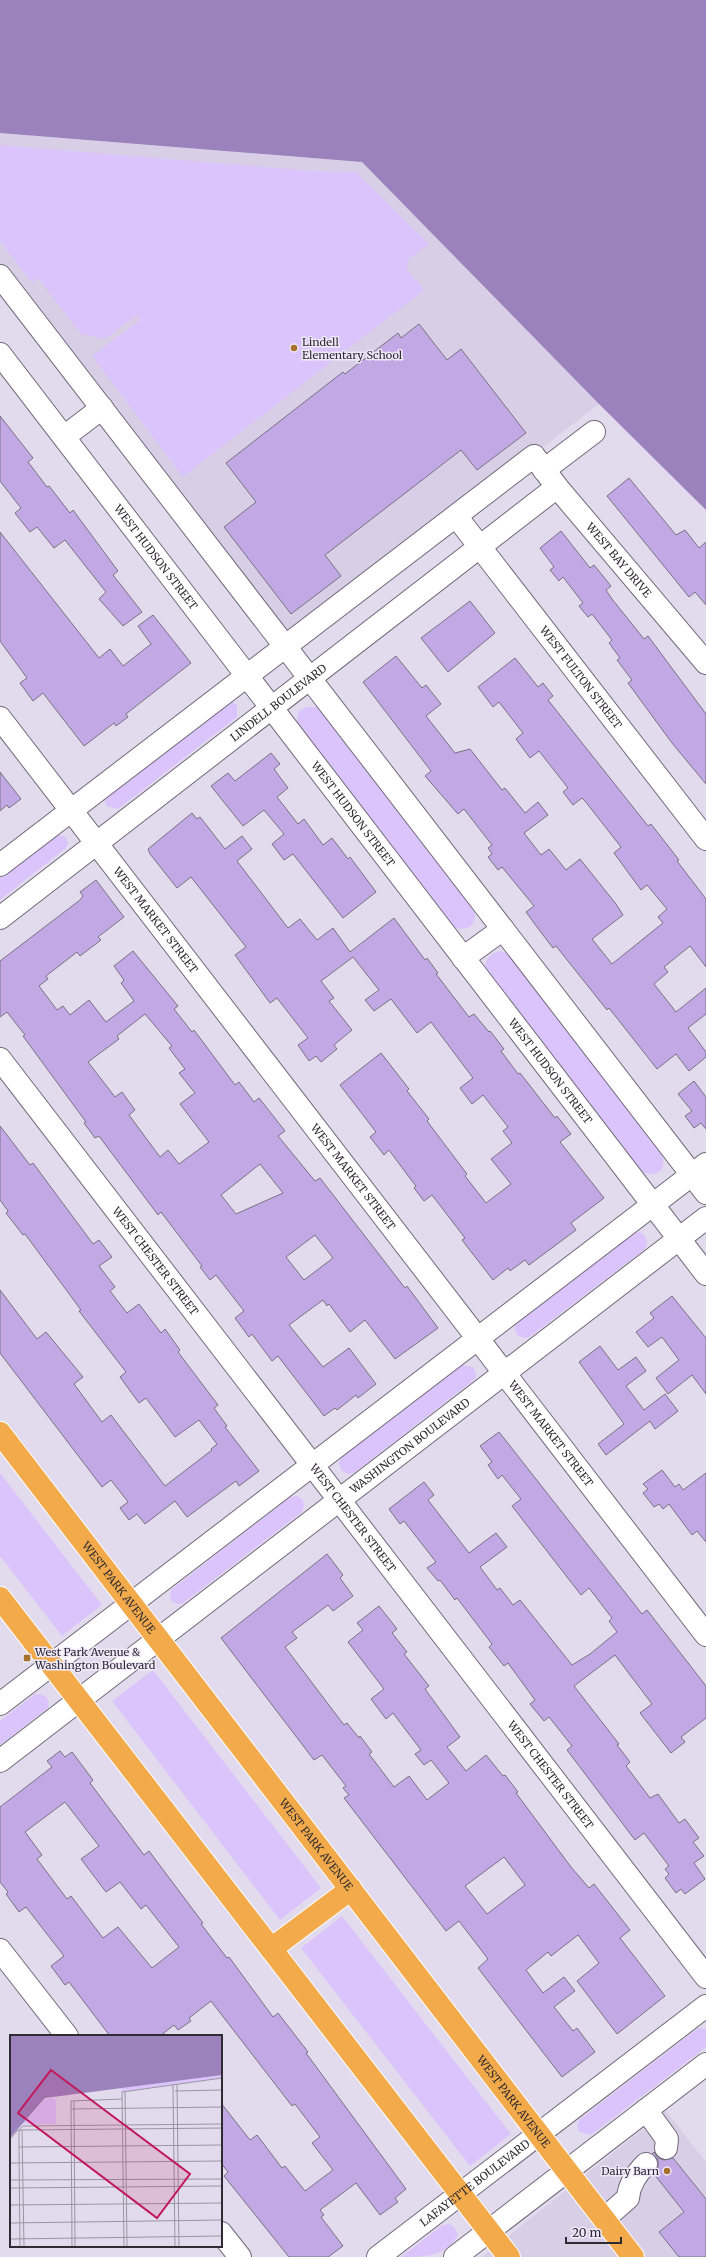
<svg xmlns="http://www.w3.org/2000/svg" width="706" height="2257" font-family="Merriweather,serif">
  <rect width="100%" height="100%" fill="#e2dbed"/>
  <path fill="#d8cee6" d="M 0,133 L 362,162 L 599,404 L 278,652 L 0,291 Z
    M 666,2111 L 706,2162 L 706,2257 L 482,2257 Z"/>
  <path fill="#dbc4fb" d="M 0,145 L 314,171 L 356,172 L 429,244 L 408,260 L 407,269 L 424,290 L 183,477 L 92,356 L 140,320 L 137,315 L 105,339 L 81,334 L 38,278 L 32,283 L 0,241 Z
    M 231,701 L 237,705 L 237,717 L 118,809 L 107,806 L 104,799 L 105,794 Z
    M 306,707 L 319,707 L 474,908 C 478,924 469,933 453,927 L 296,723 L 299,711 Z
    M 55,834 L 66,837 L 68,843 L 66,848 L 0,900 L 0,875 Z
    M 501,951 L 507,953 L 662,1153 C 667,1169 658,1178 642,1172 L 485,968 C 485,958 492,952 501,951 Z
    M 640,1232 L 645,1236 L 647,1242 L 645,1249 L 528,1338 C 517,1338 513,1332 516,1322 L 633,1233 Z
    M 462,1365 L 473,1367 L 476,1373 L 475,1379 L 354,1473 L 348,1474 L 341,1470 L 339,1463 L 341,1457 Z
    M 0,1473 L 102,1605 L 62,1636 L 0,1556 Z
    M 297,1496 L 303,1500 L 304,1506 L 302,1512 L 182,1604 C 171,1605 169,1599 171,1590 L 290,1497 Z
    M 153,1670 L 321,1888 L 280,1920 L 112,1701 Z
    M 35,1694 C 46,1694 50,1698 48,1708 L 0,1745 L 0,1721 Z
    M 342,1916 L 511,2134 L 470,2166 L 301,1948 Z
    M 698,2028 L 706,2029 L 706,2047 L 591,2135 L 579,2132 L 577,2126 L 579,2120 Z
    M 449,2224 L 454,2227 L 458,2235 C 446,2257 424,2257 401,2257 L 441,2226 Z"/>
  <path fill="#9c82bd" d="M 0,0 L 706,0 L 706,510 L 599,404 L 362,162 L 0,133 Z"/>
  <path fill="#c3a8e6" stroke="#797282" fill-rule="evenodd" d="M 419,324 L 447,360 L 461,349 L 526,433 L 477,470 L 461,450 L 325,555 L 341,576 L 291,614 L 224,527 L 256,502 L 226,463 L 343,372 L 345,374 L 398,333 L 401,338 Z
    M 0,416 L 33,458 L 28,462 L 47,487 L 49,486 L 70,513 L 73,510 L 118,571 L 113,575 L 142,612 L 123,626 L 99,599 L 106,592 L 65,540 L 54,548 L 37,527 L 30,532 L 15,513 L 21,508 L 0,481 Z
    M 629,478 L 676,535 L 685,530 L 699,548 L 706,542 L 706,605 L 695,592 L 689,597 L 607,496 Z
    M 561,531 L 590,568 L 594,565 L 611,586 L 606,590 L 612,599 L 644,639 L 648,636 L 706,714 L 706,784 L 672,743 L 628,683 L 632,680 L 617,660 L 620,658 L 609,643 L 612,640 L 592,614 L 588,617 L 579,606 L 583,603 L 563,577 L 559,581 L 550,570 L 554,567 L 540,548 Z
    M 0,532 L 99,658 L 110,649 L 123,666 L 151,644 L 138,626 L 153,615 L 191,663 L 126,714 L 128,717 L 116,726 L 114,723 L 84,746 L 43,693 L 33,701 L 20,683 L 27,678 L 0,641 Z
    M 470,601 L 495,633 L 448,672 L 421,638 Z
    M 396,656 L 422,688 L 426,685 L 441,704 L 426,716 L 455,753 L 470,749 L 502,790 L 505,788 L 525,813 L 538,802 L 548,815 L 524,833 L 541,855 L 549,849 L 566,870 L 580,859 L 616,904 L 623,915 L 592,939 L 612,964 L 663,923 L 658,917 L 667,909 L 647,885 L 641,890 L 630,875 L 614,853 L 621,847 L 585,801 L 582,798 L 573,805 L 563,792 L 568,788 L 539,751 L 530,758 L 516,739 L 523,733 L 499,702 L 493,707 L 478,687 L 515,658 L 538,687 L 543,683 L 553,696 L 548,700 L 648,826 L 651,824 L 679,860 L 677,861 L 706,899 L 706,967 L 690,946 L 664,967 L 668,972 L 654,984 L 676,1012 L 706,988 L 706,1014 L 688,1028 L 706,1052 L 706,1057 L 689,1071 L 676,1054 L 657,1069 L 609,1008 L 607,1010 L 556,946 L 553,948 L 540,931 L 526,912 L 534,906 L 502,867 L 498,870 L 488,857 L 492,854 L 488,848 L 492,845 L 464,809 L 458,814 L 425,776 L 431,771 L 363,682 Z
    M 271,753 L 280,764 L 274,769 L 288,788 L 277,797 L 298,824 L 304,819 L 323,845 L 332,838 L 348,859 L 350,857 L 376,892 L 343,918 L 293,854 L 284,860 L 272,844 L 284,834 L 264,810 L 243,826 L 211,786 L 228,773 L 235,781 Z
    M 0,772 L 21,799 L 9,808 L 7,805 L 0,811 Z
    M 192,813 L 197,819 L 200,817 L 225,849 L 242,836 L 252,849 L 237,861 L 288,928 L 300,919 L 317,940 L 333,928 L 350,952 L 394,918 L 425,960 L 427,958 L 438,973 L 436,974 L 469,1017 L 474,1014 L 489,1032 L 490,1031 L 504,1049 L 501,1051 L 518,1074 L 520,1073 L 555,1118 L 557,1116 L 571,1134 L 560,1142 L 604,1198 L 571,1223 L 576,1230 L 529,1265 L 525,1260 L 510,1271 L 508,1268 L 493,1280 L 462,1240 L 465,1238 L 432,1195 L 424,1201 L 414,1188 L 416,1186 L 412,1181 L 389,1150 L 384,1155 L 370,1137 L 376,1132 L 340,1085 L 381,1053 L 409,1089 L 407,1091 L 429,1119 L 427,1121 L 467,1174 L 465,1176 L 486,1203 L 511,1184 L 491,1159 L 512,1143 L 503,1131 L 508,1127 L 483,1095 L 472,1104 L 460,1088 L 473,1078 L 431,1022 L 417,1033 L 391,999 L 374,1011 L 365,1000 L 379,990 L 353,957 L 321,981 L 334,998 L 329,1001 L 352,1030 L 334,1045 L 337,1049 L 321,1062 L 316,1056 L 309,1061 L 298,1045 L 308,1038 L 277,998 L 270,1003 L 235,955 L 246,947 L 191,877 L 177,888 L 150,854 L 148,849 Z
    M 96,880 L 124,917 L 98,937 L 101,940 L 80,956 L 77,952 L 46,976 L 48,979 L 39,986 L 57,1010 L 63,1006 L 70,1015 L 89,1000 L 106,1022 L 134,1001 L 121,983 L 124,980 L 114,966 L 133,951 L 178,1006 L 174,1009 L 192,1032 L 194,1030 L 235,1085 L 239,1082 L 254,1102 L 259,1098 L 285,1131 L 278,1136 L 315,1181 L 320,1178 L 405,1288 L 407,1286 L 438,1328 L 395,1359 L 365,1320 L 350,1332 L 329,1304 L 327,1306 L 323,1300 L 289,1325 L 323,1367 L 349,1348 L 376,1384 L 358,1398 L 356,1395 L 337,1410 L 335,1408 L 324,1416 L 278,1356 L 272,1361 L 252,1334 L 249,1337 L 235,1318 L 244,1311 L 216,1275 L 210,1280 L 200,1267 L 202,1266 L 161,1212 L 158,1215 L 99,1136 L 95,1138 L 84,1123 L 86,1122 L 23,1036 L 25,1035 L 7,1012 L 0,1017 L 0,961 L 80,900 L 83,896 L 80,892 ZM 145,1014 L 172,1046 L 169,1048 L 185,1069 L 179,1073 L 195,1093 L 180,1104 L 209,1142 L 179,1164 L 168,1150 L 160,1157 L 129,1115 L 135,1110 L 122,1092 L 115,1097 L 88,1062 L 119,1039 L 117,1036 ZM 260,1164 L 283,1193 L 236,1214 L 221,1195 ZM 315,1235 L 333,1258 L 304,1280 L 286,1257 Z
    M 694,1081 L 706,1097 L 706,1129 L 701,1123 L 694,1128 L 685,1116 L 692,1111 L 678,1094 Z
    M 0,1126 L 30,1165 L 33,1163 L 93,1244 L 99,1240 L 112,1257 L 99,1266 L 115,1287 L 110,1291 L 127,1313 L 139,1304 L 161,1333 L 165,1329 L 180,1350 L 178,1352 L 218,1405 L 214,1408 L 227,1426 L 225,1427 L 259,1471 L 239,1486 L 236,1481 L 187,1517 L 175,1501 L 145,1524 L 137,1514 L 129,1520 L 120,1508 L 128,1502 L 111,1480 L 102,1487 L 0,1353 L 0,1290 L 37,1339 L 46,1332 L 83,1377 L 74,1384 L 102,1422 L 111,1415 L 165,1486 L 212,1450 L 211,1449 L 217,1444 L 199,1420 L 175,1437 L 146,1398 L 139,1403 L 120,1377 L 126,1372 L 79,1311 L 81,1310 L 25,1234 L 23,1235 L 6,1213 L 8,1211 L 0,1200 Z
    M 672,1296 L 706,1338 L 706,1394 L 692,1375 L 668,1394 L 656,1378 L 679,1360 L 662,1337 L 648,1347 L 636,1332 L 654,1318 L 650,1313 Z
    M 600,1346 L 618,1370 L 636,1357 L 646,1371 L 626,1386 L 644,1410 L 665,1394 L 678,1411 L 655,1429 L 650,1421 L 606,1455 L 598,1444 L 624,1424 L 579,1362 Z
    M 499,1432 L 642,1614 L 647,1610 L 706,1686 L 706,1718 L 681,1737 L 685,1742 L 671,1753 L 640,1713 L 652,1704 L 615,1655 L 574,1686 L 619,1744 L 617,1745 L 630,1762 L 626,1766 L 650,1798 L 658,1794 L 679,1823 L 685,1819 L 699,1838 L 693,1842 L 704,1856 L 694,1863 L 705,1879 L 685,1894 L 681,1889 L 676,1893 L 665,1878 L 669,1874 L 665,1869 L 669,1866 L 644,1833 L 635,1840 L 567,1750 L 572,1746 L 549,1717 L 544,1721 L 530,1704 L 535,1700 L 508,1663 L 504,1666 L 489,1647 L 492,1644 L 457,1598 L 455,1600 L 440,1580 L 438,1581 L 427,1568 L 436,1562 L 404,1521 L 400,1524 L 389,1509 L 424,1482 L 434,1495 L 428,1500 L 469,1553 L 496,1533 L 507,1547 L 480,1567 L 497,1590 L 500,1588 L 513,1605 L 520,1600 L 572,1665 L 590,1654 L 617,1632 L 609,1621 L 612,1618 L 589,1588 L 581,1595 L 512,1506 L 521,1499 L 502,1475 L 498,1479 L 488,1465 L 492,1462 L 480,1446 Z
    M 662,1470 L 675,1487 L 679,1484 L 683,1490 L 706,1473 L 706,1542 L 697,1531 L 692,1535 L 669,1504 L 663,1509 L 659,1504 L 654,1507 L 643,1493 L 648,1489 L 643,1484 Z
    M 327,1554 L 343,1575 L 340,1578 L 353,1596 L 333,1611 L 328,1605 L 292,1632 L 297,1638 L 285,1647 L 319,1692 L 344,1725 L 347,1723 L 359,1738 L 360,1736 L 372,1752 L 369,1754 L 394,1787 L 409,1776 L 427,1800 L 449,1783 L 431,1760 L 424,1765 L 415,1754 L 421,1750 L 393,1713 L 386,1719 L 371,1699 L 384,1689 L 348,1642 L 363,1630 L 357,1623 L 379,1606 L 397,1629 L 392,1633 L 407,1652 L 404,1654 L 429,1686 L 425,1689 L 460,1737 L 447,1747 L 466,1771 L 486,1755 L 503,1776 L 505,1775 L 518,1792 L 516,1793 L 571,1867 L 589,1888 L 594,1884 L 630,1930 L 620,1938 L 665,1996 L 617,2034 L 577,1981 L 599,1963 L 578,1935 L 551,1956 L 548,1952 L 526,1970 L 543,1993 L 564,1977 L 575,1991 L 554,2007 L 573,2031 L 577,2028 L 595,2052 L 562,2077 L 478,1968 L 488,1959 L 459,1921 L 446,1931 L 344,1798 L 349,1795 L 343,1788 L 346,1786 L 322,1755 L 314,1760 L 221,1638 ZM 504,1857 L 525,1885 L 487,1914 L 465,1886 Z
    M 60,1751 L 65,1757 L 72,1752 L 93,1780 L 90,1783 L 144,1855 L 149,1851 L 203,1923 L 201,1924 L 227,1958 L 229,1957 L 273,2017 L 278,2013 L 308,2052 L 306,2053 L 406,2189 L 395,2198 L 398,2202 L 380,2215 L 356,2183 L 320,2210 L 324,2215 L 321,2217 L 343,2246 L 328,2257 L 289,2257 L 224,2176 L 228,2172 L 221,2163 L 221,2103 L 250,2140 L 257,2135 L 282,2168 L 285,2166 L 305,2191 L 333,2170 L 312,2143 L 320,2137 L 295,2104 L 292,2106 L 211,2001 L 189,2018 L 191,2021 L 178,2030 L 174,2025 L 160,2036 L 110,2036 L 69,1982 L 65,1985 L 51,1966 L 64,1956 L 26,1907 L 19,1912 L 6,1894 L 8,1892 L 0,1882 L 0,1807 L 52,1767 L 47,1761 ZM 65,1802 L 99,1846 L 81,1859 L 106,1892 L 120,1882 L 141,1909 L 146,1905 L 179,1947 L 152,1968 L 118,1927 L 103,1938 L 71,1896 L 67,1899 L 37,1859 L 42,1855 L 25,1832 Z
    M 654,2152 L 658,2158 L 664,2160 L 673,2158 L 706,2199 L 706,2257 L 679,2257 L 659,2232 L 684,2212 L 654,2174 L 658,2167 L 658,2160 L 652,2154 Z"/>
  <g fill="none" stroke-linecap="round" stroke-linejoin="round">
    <defs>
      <g id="minor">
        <path d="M 0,276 L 706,1193"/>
        <path id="s1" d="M 0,354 L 706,1274"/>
        <path d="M 64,437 L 102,408"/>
        <path d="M 544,470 L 594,432"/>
        <path id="s2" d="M 456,516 L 706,839"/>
        <path id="s3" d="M 0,718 L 706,1635"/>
        <path id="s4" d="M 0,865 L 534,456 L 557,487 L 706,663"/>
        <path id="s5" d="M 0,918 L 557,487"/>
        <path d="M 463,958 L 503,929"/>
        <path id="s6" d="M 0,1059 L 706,1977"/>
        <path d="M 0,1704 L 706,1164"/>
        <path id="s7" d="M 0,1761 L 706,1218"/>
        <path d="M 0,1950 L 67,2036"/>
        <path d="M 646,2110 L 667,2139 L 666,2148"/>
        <path d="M 604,2219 L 628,2198 C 629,2184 636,2174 646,2164"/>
        <path d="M 221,2233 L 240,2257"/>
        <path id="s8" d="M 378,2257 L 706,2006"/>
        <path d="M 455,2257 L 706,2064"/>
      </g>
      <g id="highway">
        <path id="s9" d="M 0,1433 L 633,2257"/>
        <path d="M 0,1598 L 509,2257"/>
        <path d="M 271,1949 L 351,1889"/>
      </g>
    </defs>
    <use href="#minor" stroke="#706a79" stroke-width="24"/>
    <use href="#highway" stroke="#fff" stroke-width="24"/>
    <use href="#minor" stroke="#fff" stroke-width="22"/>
    <use href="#highway" stroke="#f2aa4a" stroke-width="22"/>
  </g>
  <g fill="#a7722c" stroke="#f0e9fa" stroke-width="1.5">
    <circle cx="294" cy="348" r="4"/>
    <rect x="23" y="1654" width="8" height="8" rx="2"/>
    <circle cx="667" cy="2171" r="4"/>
  </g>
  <g text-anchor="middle" stroke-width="3" stroke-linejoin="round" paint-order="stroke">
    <g font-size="11" fill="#2e2b32" stroke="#f0e9fa" text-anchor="start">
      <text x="302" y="346">Lindell<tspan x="302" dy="13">Elementary School</tspan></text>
      <text x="35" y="1656">West Park Avenue &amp;<tspan x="35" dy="13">Washington Boulevard</tspan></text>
      <text x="659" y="2175" text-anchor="end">Dairy Barn</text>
    </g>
    <g font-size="11" fill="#2e2b32" stroke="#f0e9fa">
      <text dy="4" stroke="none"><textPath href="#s1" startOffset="256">WEST HUDSON STREET</textPath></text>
      <text dy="4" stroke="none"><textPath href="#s4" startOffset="807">WEST BAY DRIVE</textPath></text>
      <text dy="4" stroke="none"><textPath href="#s2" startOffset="204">WEST FULTON STREET</textPath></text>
      <text dy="4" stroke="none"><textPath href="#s5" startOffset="352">LINDELL BOULEVARD</textPath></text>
      <text dy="4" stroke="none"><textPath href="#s1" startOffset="580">WEST HUDSON STREET</textPath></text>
      <text dy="4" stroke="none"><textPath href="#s3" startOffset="255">WEST MARKET STREET</textPath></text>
      <text dy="4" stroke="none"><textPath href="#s1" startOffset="904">WEST HUDSON STREET</textPath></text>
      <text dy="4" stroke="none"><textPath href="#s3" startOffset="579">WEST MARKET STREET</textPath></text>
      <text dy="4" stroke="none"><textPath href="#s6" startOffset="255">WEST CHESTER STREET</textPath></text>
      <text dy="4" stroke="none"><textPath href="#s3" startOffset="903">WEST MARKET STREET</textPath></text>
      <text dy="4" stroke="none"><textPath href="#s7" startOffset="517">WASHINGTON BOULEVARD</textPath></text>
      <text dy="4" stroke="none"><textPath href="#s6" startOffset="579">WEST CHESTER STREET</textPath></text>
      <text dy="4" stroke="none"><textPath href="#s9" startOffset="195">WEST PARK AVENUE</textPath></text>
      <text dy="4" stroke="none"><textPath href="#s6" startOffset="903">WEST CHESTER STREET</textPath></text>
      <text dy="4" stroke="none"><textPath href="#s9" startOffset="519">WEST PARK AVENUE</textPath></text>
      <text dy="4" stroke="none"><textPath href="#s9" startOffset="843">WEST PARK AVENUE</textPath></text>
      <text dy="4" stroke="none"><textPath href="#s8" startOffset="122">LAFAYETTE BOULEVARD</textPath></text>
    </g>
  </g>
  <g transform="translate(10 2035)">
    <rect width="212" height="212" fill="#e2dbed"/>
    <path d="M 212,40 L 212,43 L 111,57 L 111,53 ZM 43,63 L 46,65 L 46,89 L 13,89 L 35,64 Z" fill="#dbc4fb"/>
    <path d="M 0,0 L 212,0 L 212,40 L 35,63 L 0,103 Z" fill="#9c82bd"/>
    <path fill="none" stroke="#9a95a2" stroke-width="1" d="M 167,49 L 169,212M 163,50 L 165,212M 115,56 L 117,212M 165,56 L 212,55M 64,66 L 65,212M 61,74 L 212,72M 12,95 L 14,212M 0,104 L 8,95 L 12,95 L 212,93M 9,112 L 212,110M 0,128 L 212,126M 0,145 L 212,144M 0,153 L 212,151M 0,170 L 212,168M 0,188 L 212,185M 0,204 L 212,201M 10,212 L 9,112 L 9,95 L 13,91 L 212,89M 62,212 L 61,66 L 112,64M 114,212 L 112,57 L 212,43"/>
    <path fill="#c2185b" fill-opacity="0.15" stroke="#c2185b" stroke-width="2" d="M 41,35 L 180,139 L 147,183 L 8,78 Z"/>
    <rect width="212" height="212" fill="none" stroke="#2e2b32" stroke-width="2"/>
  </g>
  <path d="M566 2237v6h55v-6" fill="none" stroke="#2e2b32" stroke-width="2"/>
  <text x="572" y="2237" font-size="12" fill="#2e2b32" stroke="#f0e9fa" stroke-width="3" paint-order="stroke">20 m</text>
</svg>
